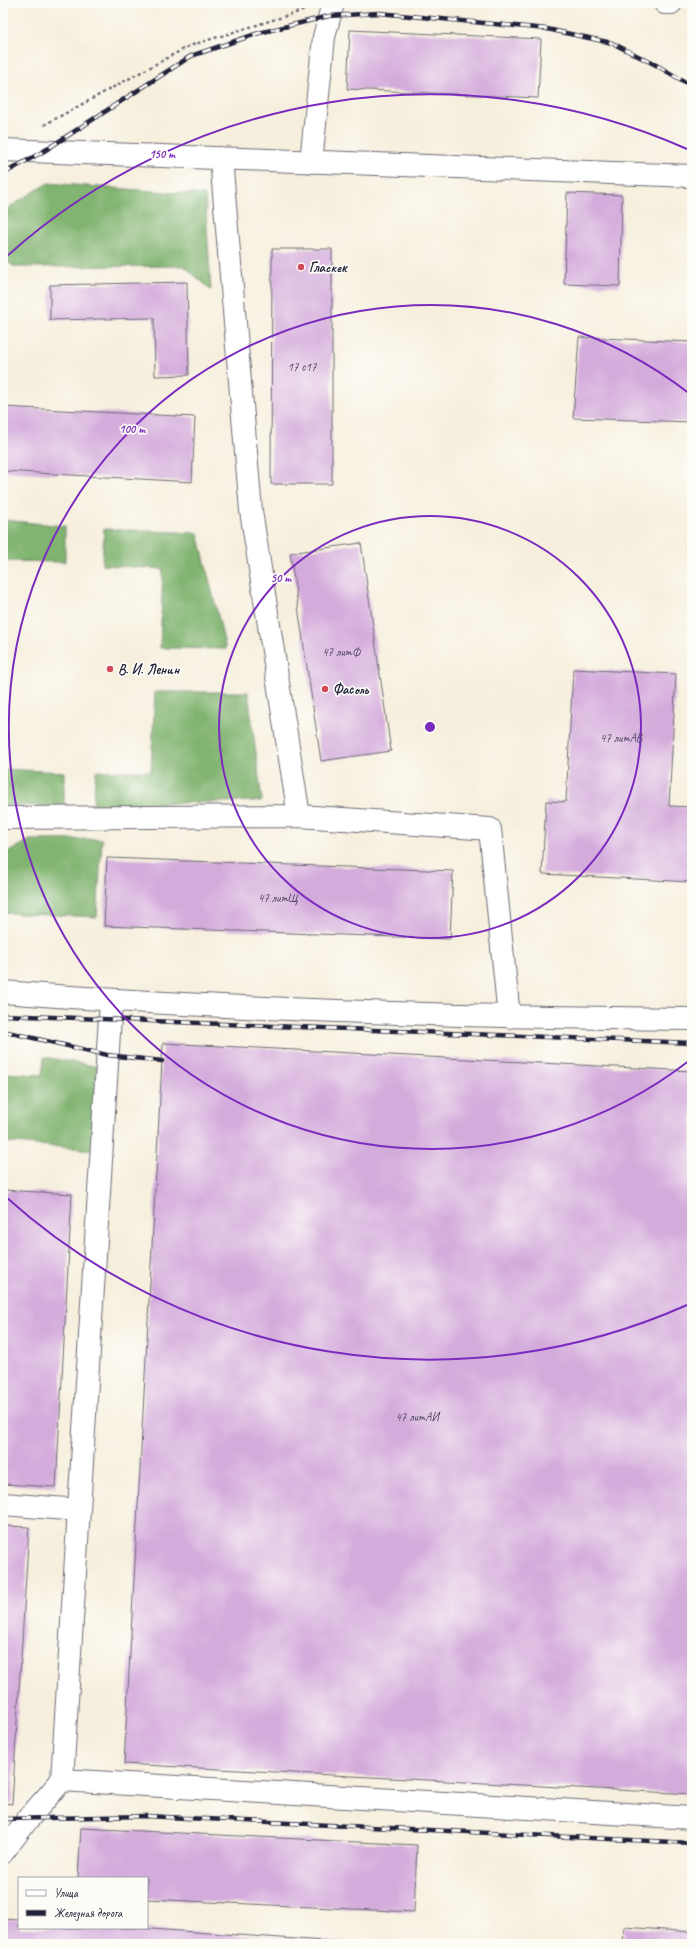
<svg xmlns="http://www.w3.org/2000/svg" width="695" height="1947" font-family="Caveat,sans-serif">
  <rect width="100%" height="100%" fill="#fdfcf7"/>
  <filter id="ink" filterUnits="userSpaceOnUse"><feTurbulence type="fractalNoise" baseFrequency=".025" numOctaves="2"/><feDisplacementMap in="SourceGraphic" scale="8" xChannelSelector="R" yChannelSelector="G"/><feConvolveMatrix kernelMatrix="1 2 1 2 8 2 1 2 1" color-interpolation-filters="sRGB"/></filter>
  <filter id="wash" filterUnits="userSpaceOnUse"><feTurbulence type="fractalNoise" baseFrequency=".012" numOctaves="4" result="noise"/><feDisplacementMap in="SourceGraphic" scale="16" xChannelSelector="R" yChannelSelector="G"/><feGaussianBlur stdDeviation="0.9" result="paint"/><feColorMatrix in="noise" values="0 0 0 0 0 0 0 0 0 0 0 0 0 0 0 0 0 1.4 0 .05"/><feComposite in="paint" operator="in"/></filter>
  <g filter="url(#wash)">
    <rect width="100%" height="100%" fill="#f6efdd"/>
    <path fill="#80b46f" stroke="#516b55" d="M 48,183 L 205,195 L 211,290 L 184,266 L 15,267 L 3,259 L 3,211 Z
      M 3,520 L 65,526 L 65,562 L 3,561 Z
      M 104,529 L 198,533 L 226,649 L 160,648 L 163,569 L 102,565 Z
      M 155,692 L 248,692 L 262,801 L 93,805 L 96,771 L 151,771 Z
      M 3,769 L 64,772 L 64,807 L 3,805 Z
      M 102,839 L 97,917 L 3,913 L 3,855 L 30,840 Z
      M 44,1057 L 100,1067 L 95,1150 L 3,1142 L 3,1073 L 42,1075 Z"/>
    <g id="blocks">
      <path fill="#d4acdc" d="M 350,30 L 541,39 L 538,98 L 347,89 Z
        M 567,193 L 622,195 L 620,286 L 564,284 Z
        M 272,249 L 332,249 L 332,484 L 271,484 Z
        M 187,282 L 189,375 L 155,376 L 154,318 L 50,320 L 50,285 Z
        M 579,337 L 692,342 L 692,422 L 573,418 Z
        M 3,407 L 195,417 L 192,482 L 3,471 Z
        M 361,543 L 391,751 L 321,761 L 290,553 Z
        M 573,669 L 676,674 L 669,806 L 692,807 L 692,882 L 542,874 L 546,801 L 566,802 Z
        M 107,858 L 453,871 L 450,939 L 104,926 Z
        M 163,1043 L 692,1071 L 692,1794 L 124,1764 Z
        M 3,1190 L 72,1194 L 56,1487 L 3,1484 Z
        M 3,1526 L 29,1527 L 12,1804 L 3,1803 Z
        M 81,1828 L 417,1845 L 414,1912 L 147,1899 L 147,1878 L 78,1878 Z
        M 3,1919 L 19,1920 L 19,1928 L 137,1928 L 367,1944 L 3,1944 Z
        M 624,1927 L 692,1932 L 692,1944 L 623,1944 Z"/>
    </g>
  </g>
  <g filter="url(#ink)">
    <use href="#blocks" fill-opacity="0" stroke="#6c6a74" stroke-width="1"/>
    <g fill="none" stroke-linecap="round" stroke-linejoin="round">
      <defs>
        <path id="minor" d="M 665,3 L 671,3
          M 3,150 L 692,176
          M 221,158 L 251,511 L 299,816 L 490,829 L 509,1017
          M 311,162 L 324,37 L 333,3
          M 3,818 L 299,816
          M 3,992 C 232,1010 462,1017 692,1019
          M 111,1001 L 62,1780 L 692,1818
          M 3,1504 L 79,1510
          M 3,1852 L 28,1819 L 62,1780"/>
      </defs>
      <use href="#minor" stroke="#6c6a74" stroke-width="24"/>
      <path stroke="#6c6a74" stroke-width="2.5" stroke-dasharray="3 3" stroke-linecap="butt" d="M 44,125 L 189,46 L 305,10"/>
      <use href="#minor" stroke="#fff" stroke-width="22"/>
      <defs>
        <path id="rail" d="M 3,174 L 44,151 L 191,56 L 259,33 L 329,16 L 379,13 L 547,29 L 612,43 L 656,65 L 692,86
          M 3,1015 L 692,1043
          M 3,1031 L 107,1055 L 162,1061
          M 3,1819 L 146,1816 L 692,1843"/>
      </defs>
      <use href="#rail" stroke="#22223b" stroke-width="4.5"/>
      <use href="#rail" stroke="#fdfcf7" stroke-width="3" stroke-dasharray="9" stroke-linecap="butt"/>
    </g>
  </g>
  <g fill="none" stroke="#7b2cbf" stroke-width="2">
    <circle cx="430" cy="727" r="211"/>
    <path d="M690 1060A422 422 0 1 1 690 394"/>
    <path d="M687 1305A633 633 0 0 1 6 1197M6 257A633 633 0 0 1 687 149"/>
  </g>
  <g fill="#d1495b" stroke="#fdfcf7" stroke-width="1.5">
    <circle cx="301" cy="267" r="4"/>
    <circle cx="110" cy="669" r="4"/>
    <circle cx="325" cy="689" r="4"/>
  </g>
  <g text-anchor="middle" stroke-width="3.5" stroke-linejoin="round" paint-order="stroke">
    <g font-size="12" fill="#4e4463">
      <text x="302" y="371">17 с17</text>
      <text x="341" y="656">47 литФ</text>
      <text x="621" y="742">47 литАВ</text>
      <text x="278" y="902">47 литЩ</text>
      <text x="417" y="1421">47 литАИ</text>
    </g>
    <g font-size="14" font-weight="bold" fill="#22223b" stroke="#fdfcf7" text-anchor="start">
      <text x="309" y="272">Гласкек</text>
      <text x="118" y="674">В. И. Ленин</text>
      <text x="333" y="694">Фасоль</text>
    </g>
  </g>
  <circle cx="430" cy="727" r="6" fill="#7b2cbf" stroke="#fdfcf7" stroke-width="2"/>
  <g font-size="12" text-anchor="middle" font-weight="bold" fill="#7b2cbf" stroke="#fdfcf7" stroke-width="3.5" stroke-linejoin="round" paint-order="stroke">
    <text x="162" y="158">150 m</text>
    <text x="132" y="433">100 m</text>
    <text x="281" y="582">50 m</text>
  </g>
  <rect width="695" height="1947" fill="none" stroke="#fdfcf7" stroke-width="16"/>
  <rect x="18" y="1877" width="130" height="52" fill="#fdfcf7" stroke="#a5a5ac"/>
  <rect x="26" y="1890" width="20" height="6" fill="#ffffff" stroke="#a5a5ac"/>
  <text x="54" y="1897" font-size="12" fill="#22223b">Улица</text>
  <rect x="26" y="1910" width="20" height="6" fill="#22223b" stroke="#a5a5ac"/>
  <text x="54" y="1917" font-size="12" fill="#22223b">Железная дорога</text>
</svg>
